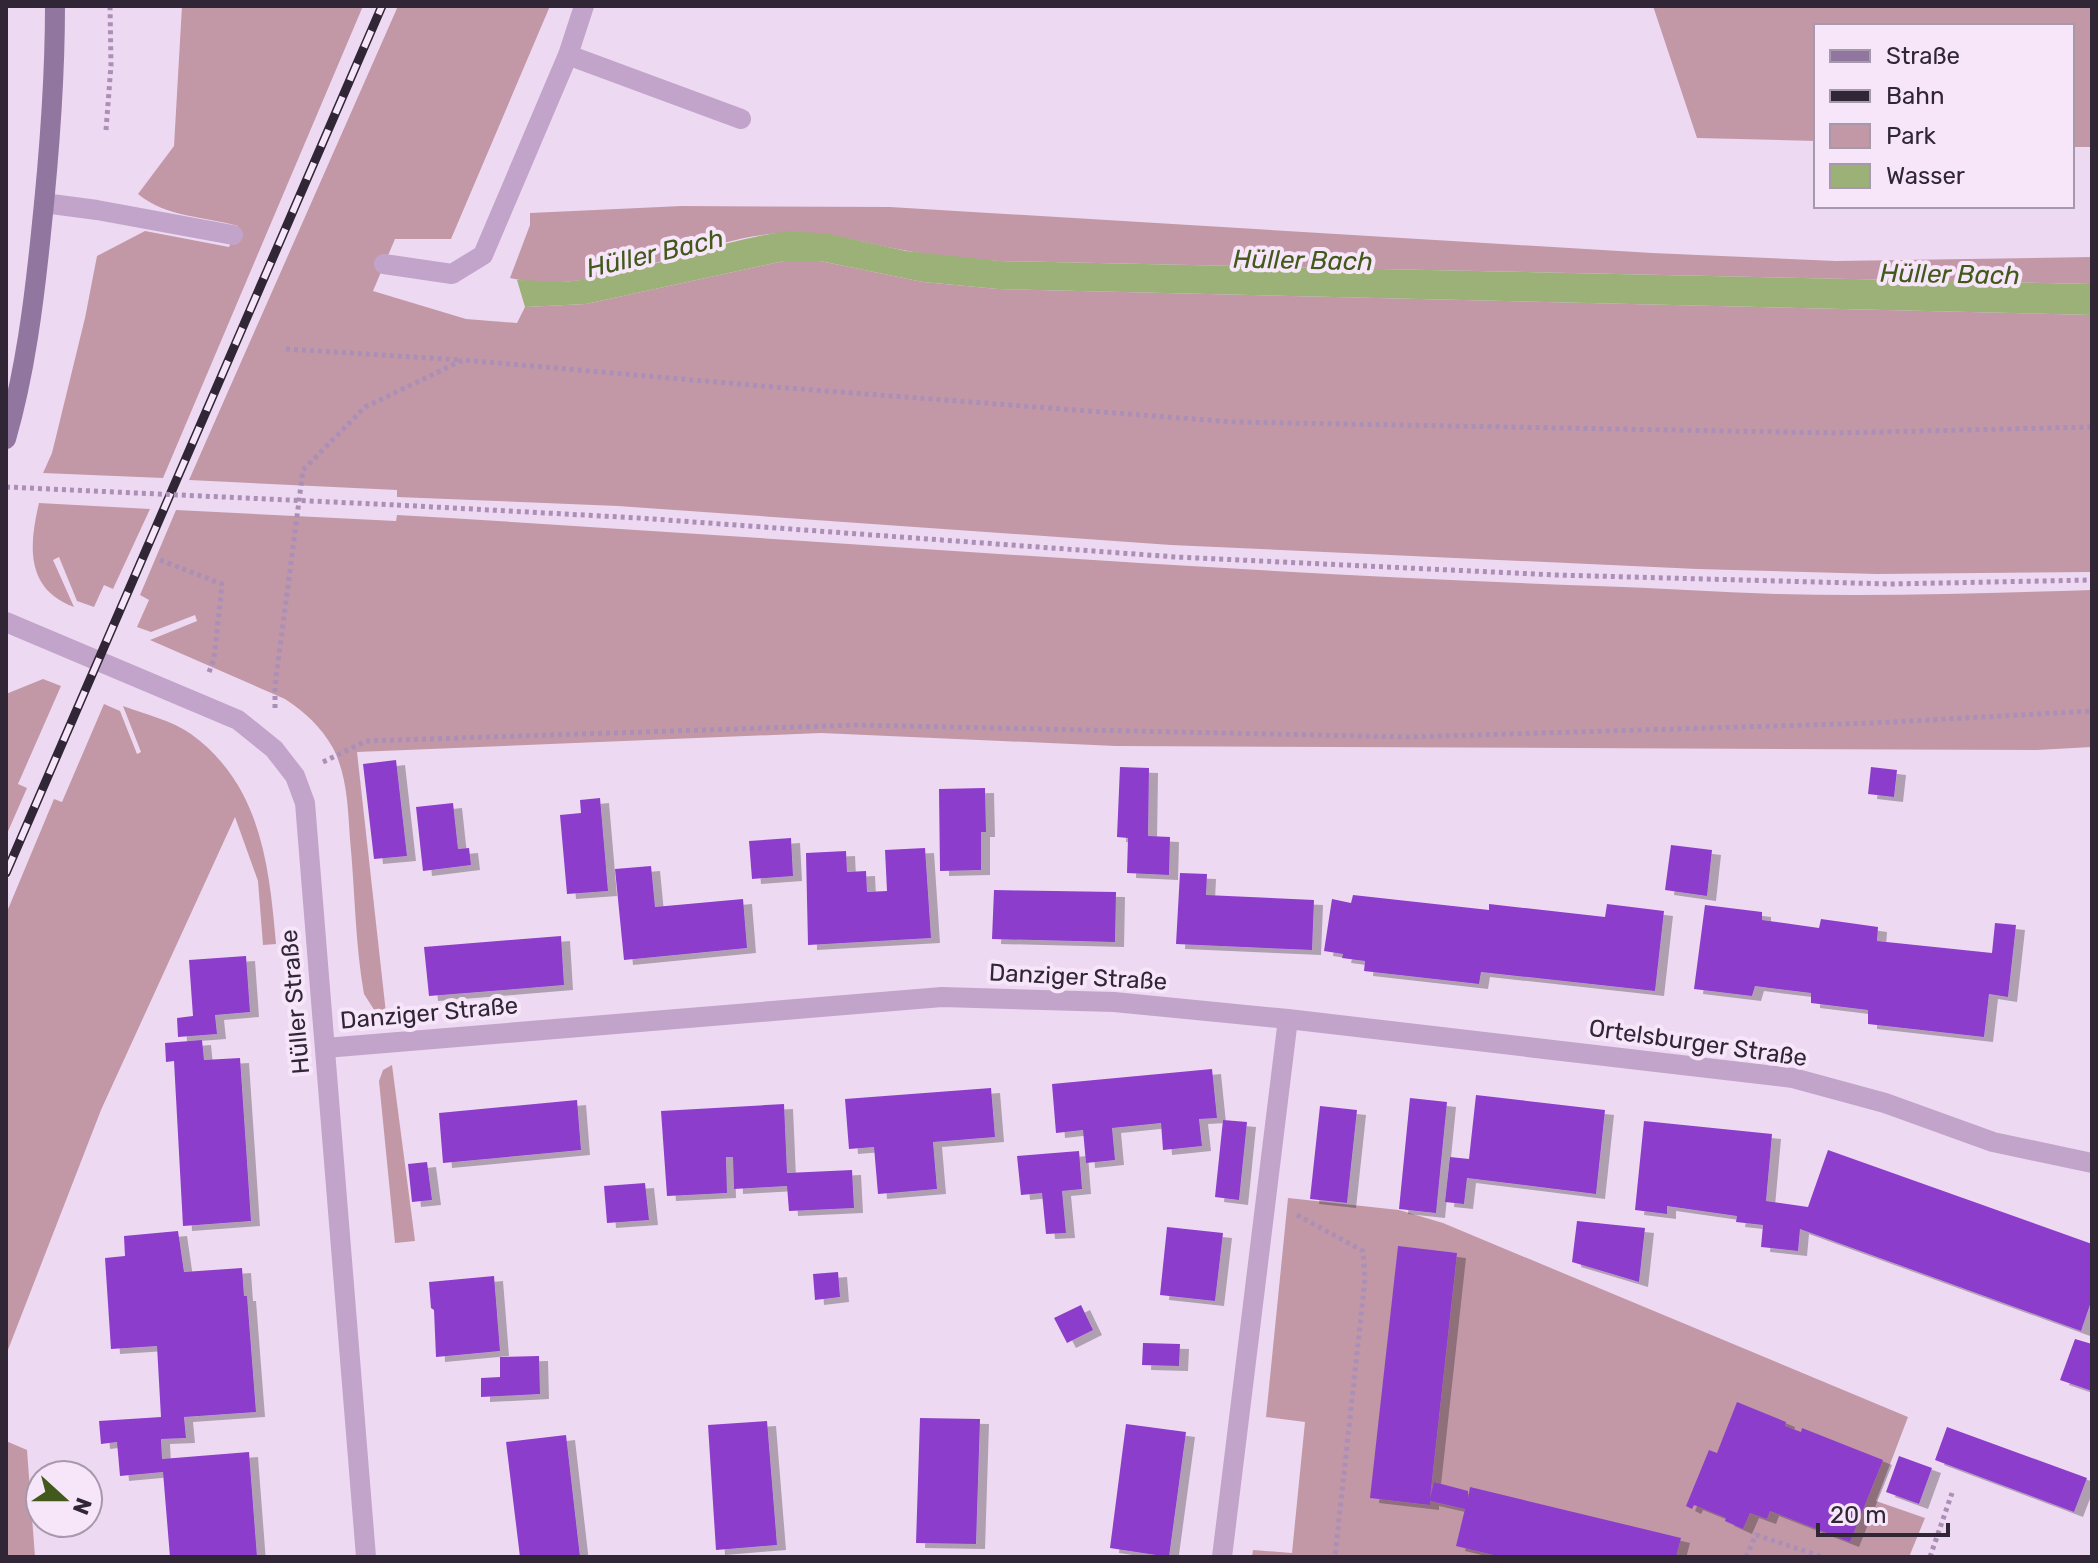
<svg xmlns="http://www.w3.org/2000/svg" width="2098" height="1563" font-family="Rubik,sans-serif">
  <defs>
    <filter id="shadow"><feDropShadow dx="9" dy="5" stdDeviation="0" flood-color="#0004"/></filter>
  </defs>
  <rect width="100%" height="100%" fill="#eed9f2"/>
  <path fill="#c298a7" d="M 182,6 L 363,6 L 163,478 L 43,473 L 52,453 L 85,318 L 97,256 L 145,231 L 229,247 L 238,226 C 204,216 167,218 138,194 L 174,146 Z
    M 398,6 L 550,6 L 451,239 L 395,239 L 373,291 L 466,319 L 517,323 L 525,307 L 586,304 L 784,261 L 820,261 L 923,282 L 998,289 L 2092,315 L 2092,572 L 1877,574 L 1697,569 L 1171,545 L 618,506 L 397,497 L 397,490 L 189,480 Z
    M 1653,6 L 2092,6 L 2092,147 L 2072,147 L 2072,26 L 1816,26 L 1816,141 L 1697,138 Z
    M 682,206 L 890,207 L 1652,253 L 1836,261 L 2092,257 L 2092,284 L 999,261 C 969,259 938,257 908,251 C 859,242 813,227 762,235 C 685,246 589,298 510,278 L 530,225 L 530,213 Z
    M 39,503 L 150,509 L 113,589 L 104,585 L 94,607 L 77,601 L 59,557 L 53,560 L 74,607 C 25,589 29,545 39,503 Z
    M 176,510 L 396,521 L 397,515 C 797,538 1197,572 1597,586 C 1657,588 1717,592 1776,594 C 1882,597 1987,593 2092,590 L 2092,747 L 2037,750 L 1116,746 L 821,733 L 357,752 L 387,1022 L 380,1019 L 364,994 C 355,943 355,890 350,839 C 348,808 347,775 333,748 C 321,727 305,712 285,699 L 150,640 L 197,621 L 195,615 L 151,632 L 137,627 L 149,600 L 140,595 Z
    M 43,679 L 61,686 L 18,784 L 27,788 L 6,836 L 6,694 Z
    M 104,704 L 120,711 L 137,754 L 141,752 L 123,706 C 145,714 173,721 191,734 C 261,785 269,865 276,944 L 263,945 L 258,881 L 235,817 L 101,1110 L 6,1355 L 6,914 L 54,799 L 62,802 Z
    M 392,1065 L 415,1241 L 395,1243 L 379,1081 L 383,1070 Z
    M 1288,1198 L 1399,1210 L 1443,1223 L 1908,1417 L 1876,1501 L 1925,1518 L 1909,1557 L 1252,1557 L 1253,1550 L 1292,1553 L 1305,1422 L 1266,1417 Z
    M 6,1441 L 27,1450 L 35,1557 L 6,1557 Z"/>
  <path fill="#9cb177" d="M 790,231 L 829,234 L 906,251 L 999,261 L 2092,284 L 2092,315 L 998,289 L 923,282 L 820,261 L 784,261 L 586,304 L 525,307 L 517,280 C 535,280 555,283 573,281 C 647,272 716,240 790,231 Z"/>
  <path fill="#8c3ecb" filter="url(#shadow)" d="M 396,760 L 407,856 L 374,859 L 363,764 Z
    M 1120,767 L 1149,768 L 1148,836 L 1170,837 L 1169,875 L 1127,873 L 1128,838 L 1117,837 Z
    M 1871,767 L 1897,770 L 1894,797 L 1868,794 Z
    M 985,788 L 986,832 L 981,832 L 981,870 L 940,871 L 939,789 Z
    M 600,798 L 608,891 L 567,894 L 560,815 L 581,813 L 580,800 Z
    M 453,803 L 458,849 L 469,848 L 471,865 L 423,871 L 416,807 Z
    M 791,838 L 793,876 L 752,879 L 749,841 Z
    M 1671,845 L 1712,850 L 1707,896 L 1665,890 Z
    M 925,848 L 931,938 L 808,945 L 806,853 L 846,851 L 847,872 L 866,871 L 867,892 L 887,891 L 885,850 Z
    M 651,866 L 655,907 L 743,899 L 747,948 L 624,960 L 615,869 Z
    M 1180,873 L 1207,874 L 1206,895 L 1314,900 L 1312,950 L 1176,944 Z
    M 994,890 L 1116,892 L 1115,942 L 992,939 Z
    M 1353,895 L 1489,910 L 1489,904 L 1605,917 L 1607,904 L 1664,911 L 1655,991 L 1481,972 L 1479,984 L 1364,971 L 1365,961 L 1342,958 L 1343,954 L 1324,951 L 1332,899 L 1351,903 Z
    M 1705,905 L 1762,912 L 1762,920 L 1819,928 L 1821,919 L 1878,927 L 1877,941 L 1992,953 L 1995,923 L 2016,925 L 2008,997 L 1989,994 L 1984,1037 L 1868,1024 L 1868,1010 L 1811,1003 L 1811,993 L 1755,986 L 1752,996 L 1694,989 Z
    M 561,936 L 564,985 L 429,996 L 424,947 Z
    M 246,956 L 250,1012 L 215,1015 L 217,1034 L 178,1037 L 177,1018 L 193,1016 L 189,960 Z
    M 202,1040 L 204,1060 L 240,1058 L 251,1221 L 183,1226 L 174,1061 L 166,1062 L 165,1043 Z
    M 1212,1069 L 1217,1118 L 1199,1119 L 1202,1146 L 1163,1150 L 1161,1123 L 1112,1128 L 1115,1160 L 1086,1163 L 1083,1130 L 1056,1133 L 1052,1084 Z
    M 991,1088 L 995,1137 L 933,1142 L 937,1189 L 878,1194 L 874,1147 L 849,1149 L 845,1099 Z
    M 1476,1095 L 1605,1110 L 1596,1194 L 1467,1178 L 1464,1204 L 1445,1202 L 1450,1157 L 1469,1159 Z
    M 1410,1098 L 1447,1102 L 1436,1213 L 1399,1209 Z
    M 577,1100 L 581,1150 L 443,1163 L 439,1113 Z
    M 784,1104 L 787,1173 L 852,1170 L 854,1208 L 789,1211 L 787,1186 L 734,1189 L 733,1157 L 726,1157 L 727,1193 L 667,1196 L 661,1111 Z
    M 1320,1106 L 1357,1110 L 1347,1203 L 1310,1199 Z
    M 1223,1120 L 1247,1122 L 1239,1200 L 1215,1197 Z
    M 1644,1121 L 1772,1134 L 1766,1201 L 1808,1207 L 1828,1150 L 2092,1244 L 2092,1299 L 2081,1331 L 1800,1229 L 1798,1251 L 1761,1247 L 1763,1225 L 1736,1222 L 1737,1216 L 1667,1206 L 1667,1214 L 1635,1210 Z
    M 1079,1151 L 1082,1189 L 1062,1191 L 1066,1233 L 1046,1234 L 1042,1193 L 1021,1195 L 1017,1156 Z
    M 427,1162 L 432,1200 L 412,1202 L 408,1164 Z
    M 645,1183 L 649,1220 L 607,1223 L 604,1186 Z
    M 1577,1221 L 1645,1228 L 1639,1282 L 1572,1262 Z
    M 1167,1227 L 1223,1233 L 1215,1301 L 1160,1295 Z
    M 178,1231 L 184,1272 L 242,1268 L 244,1296 L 247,1296 L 256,1412 L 184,1417 L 186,1438 L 161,1439 L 162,1459 L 249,1452 L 257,1557 L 170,1557 L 163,1472 L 120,1476 L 117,1442 L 101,1444 L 99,1421 L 161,1417 L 157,1346 L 111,1349 L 105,1258 L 125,1256 L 124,1236 Z
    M 1398,1246 L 1457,1253 L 1430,1498 L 1434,1482 L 1468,1491 L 1468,1499 L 1470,1487 L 1681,1538 L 1676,1557 L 1502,1557 L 1456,1546 L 1465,1509 L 1430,1501 L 1430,1505 L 1370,1498 Z
    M 838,1272 L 840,1297 L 815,1300 L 813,1274 Z
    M 494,1276 L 500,1351 L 436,1357 L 434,1310 L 431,1308 L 429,1282 Z
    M 1081,1305 L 1093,1330 L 1067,1343 L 1054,1318 Z
    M 2075,1339 L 2092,1344 L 2092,1391 L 2060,1380 Z
    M 1143,1343 L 1180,1344 L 1179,1366 L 1142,1365 Z
    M 539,1356 L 540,1394 L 481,1397 L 481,1378 L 500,1377 L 500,1357 Z
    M 1737,1402 L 1786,1422 L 1785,1426 L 1801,1432 L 1802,1428 L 1883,1460 L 1850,1542 L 1770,1511 L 1767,1519 L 1750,1513 L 1743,1529 L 1725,1521 L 1726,1518 L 1694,1505 L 1692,1509 L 1686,1506 L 1709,1450 L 1717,1453 Z
    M 920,1418 L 980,1419 L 976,1544 L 916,1543 Z
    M 767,1421 L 777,1545 L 716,1550 L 708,1425 Z
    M 1126,1424 L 1186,1432 L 1169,1557 L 1110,1548 Z
    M 1947,1427 L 2087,1478 L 2074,1512 L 1935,1460 Z
    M 566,1435 L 580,1557 L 520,1557 L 506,1442 Z
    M 1899,1456 L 1932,1468 L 1919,1504 L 1886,1492 Z"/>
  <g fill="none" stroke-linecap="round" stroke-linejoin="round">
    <path stroke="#ac8fb7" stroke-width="5" stroke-dasharray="4 4" stroke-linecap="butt" d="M 106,130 L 111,65 L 110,6
      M 286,349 L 462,360
      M 397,505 L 639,518 L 1176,557 L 1556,575 L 1890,584 L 2092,580
      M 160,560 L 222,584 L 214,659 L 208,675
      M 275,708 L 275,686 L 303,470 L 365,407 L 463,360 L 774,387 L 1233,422 L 1836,433 L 2092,427
      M 323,762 L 366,741 L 857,725 L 1408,737 L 1874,723 L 2092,711
      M 1297,1215 L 1363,1251 L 1365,1279 L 1335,1557
      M 1746,1557 L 1756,1535 L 1823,1557
      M 1930,1557 L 1952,1493"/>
    <path stroke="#c2a4cb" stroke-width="20" d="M 568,55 L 741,119
      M 44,203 L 97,210 L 233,235
      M 384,264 L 452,274 L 483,255 L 568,55 L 584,6"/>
    <path stroke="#c2a4cb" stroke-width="20" d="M 6,622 L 238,720 L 274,749 L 295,776 L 305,803 L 366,1557
      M 1288,1019 L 1793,1078 L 1885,1103 L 1993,1142 L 2092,1163
      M 325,1048 L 942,997 L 1114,1002 L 1288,1019 L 1222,1557"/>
    <path stroke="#91769f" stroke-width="20" d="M 6,439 C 25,373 34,302 41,233 C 49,158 55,82 55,6"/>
    <defs>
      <path id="rail" d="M 6,873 L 382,6"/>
    </defs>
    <use href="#rail" stroke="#302636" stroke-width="9"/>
    <use href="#rail" stroke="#f7e5fa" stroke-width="6" stroke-dasharray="18" stroke-linecap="butt"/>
    <path stroke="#ac8fb7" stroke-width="5" stroke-dasharray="4 4" stroke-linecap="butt" d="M 6,487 L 397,505"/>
  </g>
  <g text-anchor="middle" stroke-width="8" stroke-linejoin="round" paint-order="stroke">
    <g font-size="24" fill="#302636" stroke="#f7e5fa">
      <text transform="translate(1078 977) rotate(3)" y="8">Danziger Straße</text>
      <text transform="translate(295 1002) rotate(-95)" y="8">Hüller Straße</text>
      <text transform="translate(429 1013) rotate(-5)" y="8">Danziger Straße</text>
      <text transform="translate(1698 1043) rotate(8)" y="8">Ortelsburger Straße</text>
    </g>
    <g font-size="26" font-style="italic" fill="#41591a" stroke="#f7e5fa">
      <text transform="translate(655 253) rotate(-13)" y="9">Hüller Bach</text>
      <text transform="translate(1303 260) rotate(1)" y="9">Hüller Bach</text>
      <text transform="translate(1950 274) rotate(1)" y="9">Hüller Bach</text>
    </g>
  </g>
  <rect width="2098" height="1563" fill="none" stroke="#302636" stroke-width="16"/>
  <rect x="1814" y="24" width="260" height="184" fill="#f7e5fa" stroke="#a799ac" stroke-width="2"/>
  <rect x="1830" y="50" width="40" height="12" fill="#91769f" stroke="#a799ac" stroke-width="2"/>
  <text x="1886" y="64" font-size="24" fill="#302636">Straße</text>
  <rect x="1830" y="90" width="40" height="12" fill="#302636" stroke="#a799ac" stroke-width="2"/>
  <text x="1886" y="104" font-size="24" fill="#302636">Bahn</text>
  <rect x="1830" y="124" width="40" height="24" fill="#c298a7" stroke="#a799ac" stroke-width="2"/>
  <text x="1886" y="144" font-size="24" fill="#302636">Park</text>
  <rect x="1830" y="164" width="40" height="24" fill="#9cb177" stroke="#a799ac" stroke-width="2"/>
  <text x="1886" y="184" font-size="24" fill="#302636">Wasser</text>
  <g transform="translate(64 1499) rotate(111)"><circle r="38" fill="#f7e5fa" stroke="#a799ac" stroke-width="2"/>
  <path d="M0-6L14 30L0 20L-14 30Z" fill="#41591a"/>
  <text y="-12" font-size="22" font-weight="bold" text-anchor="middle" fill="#302636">N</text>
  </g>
  <path d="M1818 1523v12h130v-12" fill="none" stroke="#302636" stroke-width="4"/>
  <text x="1830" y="1523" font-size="24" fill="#302636" stroke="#f7e5fa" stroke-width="6" paint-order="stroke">20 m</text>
</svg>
